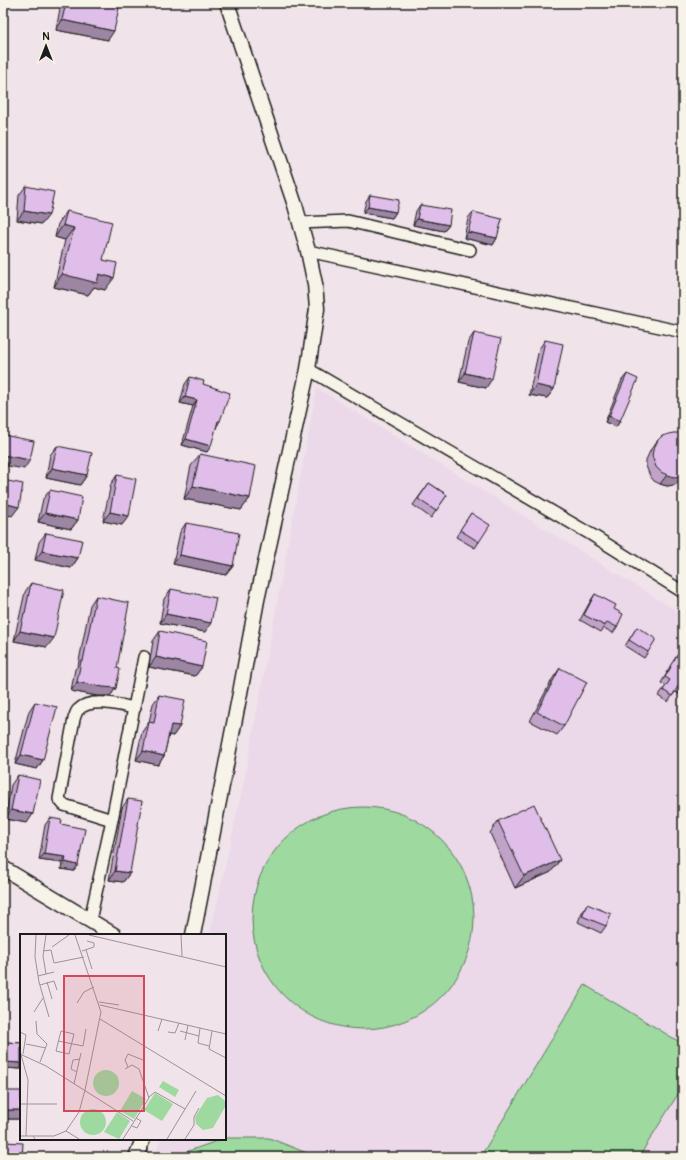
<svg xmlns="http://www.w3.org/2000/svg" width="686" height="1160" font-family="Pangolin,sans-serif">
  <rect width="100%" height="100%" fill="#f0e3e9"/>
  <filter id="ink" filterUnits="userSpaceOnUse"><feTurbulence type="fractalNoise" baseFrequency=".025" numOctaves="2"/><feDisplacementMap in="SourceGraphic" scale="8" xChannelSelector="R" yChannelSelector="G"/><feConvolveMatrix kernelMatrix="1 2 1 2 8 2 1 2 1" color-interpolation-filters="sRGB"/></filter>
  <g filter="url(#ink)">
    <path fill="#ebd8e9" d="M 317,388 L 683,615 L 683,1157 L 155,1157 L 161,1139 L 225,1139 L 225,935 L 210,935 L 244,782 Z"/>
    <path fill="#9ed9a0" stroke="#5d7a5e" d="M252 918a111 111 0 1 1 222 0a111 111 0 1 1-222 0Z
      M 585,985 L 683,1044 L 683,1086 L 639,1157 L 487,1157 L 482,1154 Z
      M 225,1138 L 269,1138 L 307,1153 L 311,1157 L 181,1157 L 186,1152 Z"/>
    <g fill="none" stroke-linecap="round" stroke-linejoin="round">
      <defs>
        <path id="minor" d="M 300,223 L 348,221 L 470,250
          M 308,251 L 683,332
          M 308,369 L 592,535 L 683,592
          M 112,820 L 64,805 L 59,799 L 74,719 C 75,716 76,712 78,710 C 90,697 119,705 135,708
          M 90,920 L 112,820 L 144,657"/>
        <path id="tertiary" d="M 3,868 L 114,935
          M 193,935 L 240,693 L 257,600 L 308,369 L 317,309 L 315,284 L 308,251 L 295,205 L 227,3
          M 136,1157 L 143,1139"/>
      </defs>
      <use href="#minor" stroke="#1c1c1c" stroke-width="14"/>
      <use href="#tertiary" stroke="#1c1c1c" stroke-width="17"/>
      <use href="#minor" stroke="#f7f3e8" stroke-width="11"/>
      <use href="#tertiary" stroke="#f7f3e8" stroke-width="14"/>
    </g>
    <path fill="#c1a3c9" stroke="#1c1c1c" d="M 61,3 L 120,3 L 108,40 L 56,30 Z
      M 26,186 L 42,224 L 17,220 L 19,195 Z
      M 370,195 L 396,212 L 392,218 L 363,213 L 366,201 Z
      M 420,205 L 449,225 L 444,231 L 413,225 L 416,211 Z
      M 67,211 L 103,260 L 105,290 L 94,287 L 88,295 L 54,287 L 65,240 L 55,237 L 58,224 Z
      M 473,212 L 497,238 L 493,245 L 464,238 L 468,218 Z
      M 474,333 L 486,388 L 459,382 L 468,342 Z
      M 545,340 L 554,389 L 547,398 L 529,395 L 539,349 Z
      M 627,374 L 620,421 L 616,427 L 605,422 L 622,380 Z
      M 190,377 L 220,421 L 217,426 L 207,452 L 182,445 L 193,406 L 180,403 L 185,384 Z
      M 683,435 L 683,480 L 680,482 L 674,485 L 667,486 L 660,484 L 654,481 L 650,476 L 646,466 L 646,460 L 651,449 L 658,440 Z
      M 57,446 L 87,475 L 80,485 L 46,478 L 50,455 Z
      M 200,454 L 250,498 L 241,510 L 184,499 L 191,466 Z
      M 117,475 L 122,525 L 103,521 L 111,484 Z
      M 429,483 L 447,495 L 431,518 L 413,505 Z
      M 50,490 L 78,520 L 71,529 L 38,522 L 43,499 Z
      M 471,513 L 479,542 L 475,548 L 456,537 Z
      M 186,523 L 233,566 L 226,575 L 173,564 L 180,532 Z
      M 46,533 L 78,558 L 71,568 L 35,560 L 39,542 Z
      M 31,583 L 47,647 L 14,641 L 18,622 L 19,619 L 25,592 Z
      M 171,589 L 205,632 L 160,623 L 164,599 Z
      M 595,594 L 614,609 L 617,627 L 613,633 L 604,628 L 601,632 L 580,620 L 591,600 Z
      M 96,596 L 117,668 L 116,688 L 110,696 L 97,696 L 71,691 L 75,669 L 78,666 L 90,605 Z
      M 637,627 L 648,652 L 644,658 L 625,646 Z
      M 160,631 L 202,667 L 195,676 L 149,667 L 153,641 Z
      M 678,654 L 682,657 L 683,656 L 683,689 L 680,694 L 675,692 L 668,702 L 658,696 L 666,686 L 661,683 L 667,673 L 666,673 Z
      M 560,668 L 564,726 L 557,735 L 530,721 L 553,678 Z
      M 159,695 L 180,726 L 173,736 L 169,735 L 164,756 L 158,765 L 136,760 L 142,732 L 149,722 L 153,704 Z
      M 35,702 L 43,760 L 37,769 L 15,764 L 29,711 Z
      M 18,775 L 27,823 L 5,819 L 11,785 Z
      M 128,799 L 130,873 L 123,882 L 109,880 L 122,808 Z
      M 50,818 L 61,824 L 78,865 L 74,871 L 61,869 L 62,863 L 39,860 L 45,825 Z
      M 498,821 L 551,872 L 515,888 L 490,833 Z
      M 587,904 L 606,926 L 601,933 L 578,922 L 583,910 Z
      M 6,1042 L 21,1043 L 21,1069 L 3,1068 L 3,1046 Z
      M 5,1091 L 21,1119 L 3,1119 L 3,1094 Z"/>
    <path fill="#9d85a4" stroke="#1c1c1c" d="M 62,20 L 114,31 L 108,40 L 56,30 Z
      M 368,207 L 396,212 L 392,218 L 363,213 Z
      M 24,211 L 49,215 L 42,224 L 17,220 Z
      M 417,219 L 449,225 L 444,231 L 413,225 Z
      M 63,225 L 74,228 L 65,240 L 55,237 Z
      M 468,232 L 497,238 L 493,245 L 464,238 Z
      M 62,274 L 99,274 L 114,278 L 105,290 L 94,287 L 88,295 L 54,287 Z
      M 465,373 L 492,379 L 486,388 L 459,382 Z
      M 536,385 L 554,389 L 547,398 L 529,395 Z
      M 185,397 L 197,400 L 193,406 L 180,403 Z
      M 609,416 L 620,421 L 616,427 L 605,422 Z
      M 186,439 L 211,446 L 207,452 L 182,445 Z
      M 3,455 L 30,460 L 24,469 L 3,465 Z
      M 52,468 L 87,475 L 80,485 L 46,478 Z
      M 667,475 L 683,475 L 683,480 L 680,482 L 674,485 L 667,486 L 660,484 Z
      M 193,486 L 250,498 L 241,510 L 184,499 Z
      M 3,503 L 19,507 L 12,516 L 3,514 Z
      M 110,512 L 129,516 L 122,525 L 103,521 Z
      M 45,513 L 78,520 L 71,529 L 38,522 Z
      M 42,551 L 78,558 L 71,568 L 35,560 Z
      M 180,555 L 233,566 L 226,575 L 173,564 Z
      M 166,614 L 211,623 L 205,632 L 160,623 Z
      M 20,631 L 54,638 L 47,647 L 14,641 Z
      M 156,657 L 202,667 L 195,676 L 149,667 Z
      M 77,682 L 116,688 L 110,696 L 97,696 L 71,691 Z
      M 171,725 L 180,726 L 173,736 L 164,734 Z
      M 143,751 L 164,756 L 158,765 L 136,760 Z
      M 21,755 L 43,760 L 37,769 L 15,764 Z
      M 11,810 L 33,814 L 27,823 L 5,819 Z
      M 44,854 L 66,857 L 62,863 L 39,860 Z
      M 560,860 L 551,872 L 515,888 L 524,876 Z
      M 65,862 L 78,865 L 74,871 L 61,869 Z
      M 115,871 L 130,873 L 123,882 L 109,880 Z
      M 5,1062 L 21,1063 L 21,1069 L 3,1068 L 3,1065 Z
      M 5,1110 L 21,1110 L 21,1119 L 3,1119 L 3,1113 Z"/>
    <path fill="#e0beea" stroke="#1c1c1c" d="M 66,3 L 120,3 L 114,31 L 62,20 Z
      M 26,186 L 54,192 L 49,215 L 24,211 Z
      M 370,195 L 399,200 L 396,212 L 368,207 Z
      M 420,205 L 451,210 L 449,225 L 417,219 Z
      M 67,211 L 112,222 L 103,260 L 117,263 L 114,278 L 99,274 L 97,283 L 62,274 L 74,228 L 63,225 Z
      M 473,212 L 502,219 L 497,238 L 468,232 Z
      M 474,333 L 501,339 L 492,379 L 465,373 Z
      M 545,340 L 563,344 L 554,389 L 536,385 Z
      M 627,374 L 638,379 L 620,421 L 609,416 Z
      M 190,377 L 204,381 L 203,384 L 230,393 L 220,421 L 218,421 L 211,446 L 186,439 L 197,400 L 185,397 Z
      M 673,433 L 679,433 L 683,435 L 683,475 L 681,476 L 674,477 L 667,475 L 661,472 L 656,467 L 652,456 L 653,450 L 658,440 L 662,436 Z
      M 3,435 L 34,441 L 30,460 L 3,455 Z
      M 57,446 L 92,453 L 87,475 L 52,468 Z
      M 200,454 L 256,466 L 250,498 L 193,486 Z
      M 117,475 L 136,479 L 129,516 L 110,512 Z
      M 3,480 L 23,484 L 19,507 L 3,503 Z
      M 429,483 L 447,495 L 436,511 L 418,499 Z
      M 50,490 L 82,497 L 78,520 L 45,513 Z
      M 471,513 L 490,525 L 479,542 L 460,530 Z
      M 186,523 L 239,533 L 233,566 L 180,555 Z
      M 46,533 L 82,540 L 78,558 L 42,551 Z
      M 31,583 L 64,590 L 54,638 L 20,631 L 24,613 L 25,613 Z
      M 171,589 L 216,598 L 211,623 L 166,614 Z
      M 595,594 L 616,605 L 614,609 L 623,614 L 617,627 L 607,622 L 605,626 L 584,615 Z
      M 96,596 L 129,603 L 117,668 L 120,669 L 116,688 L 103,687 L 77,682 L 81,661 L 83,661 Z
      M 637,627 L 656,639 L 648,652 L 629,640 Z
      M 160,631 L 207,641 L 202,667 L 156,657 Z
      M 678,654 L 682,657 L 683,656 L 683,688 L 679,685 L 672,696 L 663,690 L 670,680 L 665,677 L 671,667 L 670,666 Z
      M 560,668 L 587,682 L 564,726 L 537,712 Z
      M 159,695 L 185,700 L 180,726 L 171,725 L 164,756 L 143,751 L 149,722 L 154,723 Z
      M 35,702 L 57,707 L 43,760 L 21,755 Z
      M 18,775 L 40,780 L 33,814 L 11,810 Z
      M 128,799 L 142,801 L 130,873 L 115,871 Z
      M 534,804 L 560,860 L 524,876 L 498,821 Z
      M 50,818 L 62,820 L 61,824 L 85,829 L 78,865 L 65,862 L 66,857 L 44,854 Z
      M 587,904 L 611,914 L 606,926 L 582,916 Z
      M 6,1042 L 21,1043 L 21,1063 L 5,1062 Z
      M 5,1091 L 21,1091 L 21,1110 L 5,1110 Z
      M 4,1142 L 23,1143 L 22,1157 L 3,1157 Z"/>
  </g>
  <g transform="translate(20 934)">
    <rect width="206" height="206" fill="#f0e3e9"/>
    <path d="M73 149a13 13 0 1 1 26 0a13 13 0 1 1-26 0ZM 143,147 L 159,156 L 155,163 L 139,153 ZM 112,157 L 126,165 L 114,185 L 100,177 ZM 135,159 L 153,170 L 142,187 L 124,176 ZM 198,161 L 205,167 L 205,173 L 193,194 L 183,196 L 176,190 L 175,183 L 187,164 ZM60 188a13 13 0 1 1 26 0a13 13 0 1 1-26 0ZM 97,178 L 110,187 L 99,205 L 84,198 Z" fill="#9ed9a0"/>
    <path fill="none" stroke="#9b9397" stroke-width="1" d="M 16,1 L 15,23 L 19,48 L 29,83M 69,1 L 206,33M 161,1 L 162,22M 32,13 L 49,1M 66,16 L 72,35M 23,17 L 31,16 L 34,29 L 64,23M 62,17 L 74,13 L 74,9 L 67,7M 26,40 L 23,22 L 26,1M 18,42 L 34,38M 27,48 L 32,65M 20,51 L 34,47 L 37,56M 79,68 L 99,71M 57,69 L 64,58 L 74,53M 80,71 L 206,100M 14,78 L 23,64M 80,85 L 206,162M 16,87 L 17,100 L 27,110 L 20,128M 180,94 L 178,109 L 189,112M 41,97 L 54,100 L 49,120 L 36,117 ZM 138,97 L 142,85M 160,97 L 179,102M 192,97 L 189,115 L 206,124M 0,98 L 6,101 L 3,120M 148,98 L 155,99 L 159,89M 165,106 L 168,91M 38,107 L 63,112 L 66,95M 6,110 L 26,114M 0,117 L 8,146 L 6,202M 0,120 L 26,132 L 113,187M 108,133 L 105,126 L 108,120 L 123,126M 57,138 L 51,135 L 53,126 L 60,125M 54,150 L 61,119M 129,163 L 135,158 L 165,175M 0,170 L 37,170M 112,192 L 117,194 L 121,187 L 116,184M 46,197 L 59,205M 0,202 L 13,202 L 15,205M 13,202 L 34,202 L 46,197 L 59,178 L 65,156 L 81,78 L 55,1M 103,205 L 129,164 L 119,135 L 112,131 L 105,135M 147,205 L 176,157M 165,205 L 174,191 L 174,183 L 179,174"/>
    <path fill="#d1495b" fill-opacity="0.15" stroke="#d1495b" stroke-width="2" d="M 44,42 L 124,42 L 124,177 L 44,177 Z"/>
    <rect width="206" height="206" fill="none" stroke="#1c1c1c" stroke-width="2"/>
  </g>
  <rect width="686" height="1160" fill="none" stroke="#f7f3e8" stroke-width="16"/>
  <rect x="8" y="8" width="670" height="1144" fill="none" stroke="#1c1c1c" stroke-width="1.5" filter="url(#ink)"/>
  <g transform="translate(46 46)" stroke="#f7f3e8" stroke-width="3" paint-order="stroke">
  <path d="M0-3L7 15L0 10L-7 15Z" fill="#1c1c1c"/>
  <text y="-6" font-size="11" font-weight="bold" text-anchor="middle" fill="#1c1c1c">N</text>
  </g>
</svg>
